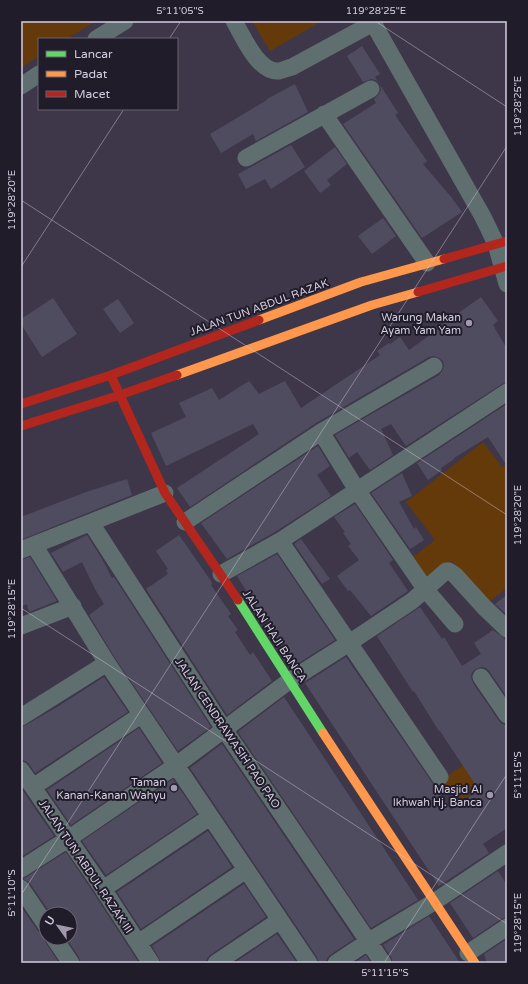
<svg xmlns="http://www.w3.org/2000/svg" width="528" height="984" font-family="'Varela Round',sans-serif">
  <rect width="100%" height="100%" fill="#3e3749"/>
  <path fill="#653a0a" d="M 21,21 L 96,21 L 67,39 L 39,39 L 39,56 L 21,68 Z
    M 252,21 L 322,21 L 270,51 Z
    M 483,442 L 502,467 L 507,464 L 507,588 L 485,605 L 452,561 L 424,582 L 408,561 L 435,540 L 406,502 Z
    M 464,765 L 480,788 L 459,803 L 442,779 Z"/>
  <path fill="#504c60" d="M 362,46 L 380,74 L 375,77 L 398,113 L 395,115 L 427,161 L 423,164 L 452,198 L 462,212 L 422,238 L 343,124 L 376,103 L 374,99 L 379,94 L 381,90 L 380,85 L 376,80 L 371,79 L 363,82 L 347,56 Z
    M 295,84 L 308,112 L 256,141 L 253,134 L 221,153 L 210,134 L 267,100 L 267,99 Z
    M 291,145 L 305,167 L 271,189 L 265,179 L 246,189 L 238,174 Z
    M 335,147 L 347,164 L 327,180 L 331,185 L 320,193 L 304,171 Z
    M 383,218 L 396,236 L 372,254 L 358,236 Z
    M 481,297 L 498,321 L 493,325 L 507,349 L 507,382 L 502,384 L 406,446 L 391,424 L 381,429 L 393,455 L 370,470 L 357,452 L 349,458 L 335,435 L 439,375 L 442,371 L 444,366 L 443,361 L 439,358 L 434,356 L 429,357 L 316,423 L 190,507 L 177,488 L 259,434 L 253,424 L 166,466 L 151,433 L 186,417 L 179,403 L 212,388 L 219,400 L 249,381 L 259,394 L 285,381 L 301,408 L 380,355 L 377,351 L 389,343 L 390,344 L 400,337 L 409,350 L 441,327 L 440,326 Z
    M 53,298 L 77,334 L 42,357 L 21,324 L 21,319 Z
    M 118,299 L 134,323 L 120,333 L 103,309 Z
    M 507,404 L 507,466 L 488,437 L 454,458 L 454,459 L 441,468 L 442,470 L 428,480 L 417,463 Z
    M 318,446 L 330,466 L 317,475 L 331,496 L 275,532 L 227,559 L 201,523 Z
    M 402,473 L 412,496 L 399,502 L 414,529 L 416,527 L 424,540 L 410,549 L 371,493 Z
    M 127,479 L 132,495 L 23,539 L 21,533 L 21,517 L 86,492 Z
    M 355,504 L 393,560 L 389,563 L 408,591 L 371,616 L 350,590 L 348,591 L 337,576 L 359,560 L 348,546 L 351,544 L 343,533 L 345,532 L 334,517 Z
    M 87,535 L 102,559 L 112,578 L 114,577 L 211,727 L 178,751 L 115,658 L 89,615 L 104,604 L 95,589 L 82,562 L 63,572 L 51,553 Z
    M 179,535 L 211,581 L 212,584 L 211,585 L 231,614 L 228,616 L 238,630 L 235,632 L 250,655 L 253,652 L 272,681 L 227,715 L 146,589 L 168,574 L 166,570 L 168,569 L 156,551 Z
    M 301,539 L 330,579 L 322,584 L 294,544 Z
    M 277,554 L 335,640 L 294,666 L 237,576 Z
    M 30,557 L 57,601 L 29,612 L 27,604 L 21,606 L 21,560 Z
    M 507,595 L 507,615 L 495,604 Z
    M 420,607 L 442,639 L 444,637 L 462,666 L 481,654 L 474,643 L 493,630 L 504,638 L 507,643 L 507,697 L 489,671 L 486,668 L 481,667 L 476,669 L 472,672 L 471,677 L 473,683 L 499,721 L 502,724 L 507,725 L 507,828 L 483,844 L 489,853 L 439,886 L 305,683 L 346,657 L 451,810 L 479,790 L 440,731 L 439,731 L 414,691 L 413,692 L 377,636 Z
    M 104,677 L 128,712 L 35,773 L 29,764 L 26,761 L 21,760 L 21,727 L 26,725 L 57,707 Z
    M 284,697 L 418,900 L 371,928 L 238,732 Z
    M 139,728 L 162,763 L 71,825 L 47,790 Z
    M 222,744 L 354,939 L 330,955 L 327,958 L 326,963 L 319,963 L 317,957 L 190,768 Z
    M 173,779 L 197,814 L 106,875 L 82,841 Z
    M 21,788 L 54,836 L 21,857 Z
    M 208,831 L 232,867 L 141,929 L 117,892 Z
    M 66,852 L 95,895 L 139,963 L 81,963 L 79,957 L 66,938 L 70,938 L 70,914 L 51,914 L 29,882 L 23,879 Z
    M 498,871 L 507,885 L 507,917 L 501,919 L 473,938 L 450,903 Z
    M 244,884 L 266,917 L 210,955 L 207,958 L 206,963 L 161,963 L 159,958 L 152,946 Z
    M 21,908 L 22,908 L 38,931 L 45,935 L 44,939 L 46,943 L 59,963 L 21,963 Z
    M 429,916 L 460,963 L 393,963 L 391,957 L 383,945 Z
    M 277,934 L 297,963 L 234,963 Z
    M 507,939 L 507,963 L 487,963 L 484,954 Z
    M 366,955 L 371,963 L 354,963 Z"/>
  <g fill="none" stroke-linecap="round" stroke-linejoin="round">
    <path stroke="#5f6f70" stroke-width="17" d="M 234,21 C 243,36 258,73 279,71 C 283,70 288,68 292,67 L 373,23
      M 372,21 L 483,217 L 496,244 L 507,284
      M 96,39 L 125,21
      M 21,86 L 39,74
      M 324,114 L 427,263
      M 246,158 L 371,89
      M 321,432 L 357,490 L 426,590 L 455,624
      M 185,522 L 321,432 L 434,366
      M 91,523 L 224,729 L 383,963
      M 280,541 L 440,777
      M 34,545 L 107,663 L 309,963
      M 21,550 L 165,493
      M 221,574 L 280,541 L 507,392
      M 21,626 L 73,606
      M 481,677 L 507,715
      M 21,717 L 107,663
      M 21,770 L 103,889 L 151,963
      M 33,787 L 141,715
      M 21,869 L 68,839 L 175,766 L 289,681 L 349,643 L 412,601 L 446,571 L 449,571 L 455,575 L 484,607 L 507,629
      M 21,888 L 46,925
      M 103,889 L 210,817
      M 54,938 L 71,963
      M 138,943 L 246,870
      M 468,953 L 507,927
      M 216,963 L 280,920
      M 336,963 L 369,941 L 434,902 L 507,853"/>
    <path stroke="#63d668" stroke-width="9" d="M 238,600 L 323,733"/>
    <path stroke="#ff974d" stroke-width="9" d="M 259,320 L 361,282 L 444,259
      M 177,375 L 372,305 L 418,292
      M 323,733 L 475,963"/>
    <path stroke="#b3261e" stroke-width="9" d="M 444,259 L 507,241
      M 418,292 L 507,266
      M 112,378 L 165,493 L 238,600
      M 21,404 L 111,375 L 259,320
      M 21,426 L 117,396 L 177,375"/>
  </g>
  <path fill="none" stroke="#d4cde1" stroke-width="1" stroke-opacity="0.45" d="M 375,21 L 507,107M 169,39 L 181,21M 21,200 L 507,515M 21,267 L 124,109M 21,608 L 507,924M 21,895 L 507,146M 384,963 L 507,774"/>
  <g fill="#a098ac" stroke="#211c2a" stroke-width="1.5">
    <circle cx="469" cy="323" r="4"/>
    <circle cx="174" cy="788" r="4"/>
    <circle cx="490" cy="795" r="4"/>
  </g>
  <g text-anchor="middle" stroke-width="4" stroke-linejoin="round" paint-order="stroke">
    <g font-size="11" fill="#d4cde1" stroke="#211c2a">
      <text transform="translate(259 307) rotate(-20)" y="4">JALAN TUN ABDUL RAZAK</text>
      <text transform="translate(275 636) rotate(57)" y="4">JALAN HAJI BANCA</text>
      <text transform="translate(228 733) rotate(56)" y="4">JALAN CENDRAWASIH PAO PAO</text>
      <text transform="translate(86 866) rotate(56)" y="4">JALAN TUN ABDUL RAZAK III</text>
    </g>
    <g font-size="11" fill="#d4cde1" stroke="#211c2a" text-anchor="end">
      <text x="461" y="321">Warung Makan<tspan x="461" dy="13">Ayam Yam Yam</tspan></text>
      <text x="166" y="786">Taman<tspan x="166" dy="13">Kanan-Kanan Wahyu</tspan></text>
      <text x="482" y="793">Masjid Al<tspan x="482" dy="13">Ikhwah Hj. Banca</tspan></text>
    </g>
  </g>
  <rect width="528" height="984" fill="none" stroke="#211c2a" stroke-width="44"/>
  <rect x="38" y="38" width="140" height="72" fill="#211c2a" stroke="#696373"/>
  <rect x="46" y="51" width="20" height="6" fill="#63d668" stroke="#696373"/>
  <text x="74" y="58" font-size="12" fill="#d4cde1">Lancar</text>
  <rect x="46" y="71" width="20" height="6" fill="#ff974d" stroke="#696373"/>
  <text x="74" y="78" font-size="12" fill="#d4cde1">Padat</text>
  <rect x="46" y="91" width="20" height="6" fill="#b3261e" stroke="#696373"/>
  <text x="74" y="98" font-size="12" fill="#d4cde1">Macet</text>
  <g transform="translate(58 926) rotate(303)"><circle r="19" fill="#211c2a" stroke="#696373"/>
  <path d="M0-3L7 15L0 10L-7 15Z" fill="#a098ac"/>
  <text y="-6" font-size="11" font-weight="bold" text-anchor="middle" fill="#d4cde1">U</text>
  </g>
  <rect x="22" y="22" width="484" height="940" fill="none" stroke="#d4cde1" stroke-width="1.5"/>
  <g font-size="10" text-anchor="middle" fill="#d4cde1">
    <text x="180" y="14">5°11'05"S</text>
    <text x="376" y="14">119°28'25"E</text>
    <text transform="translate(517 106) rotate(-90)" y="4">119°28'25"E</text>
    <text transform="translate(11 200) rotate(-90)" y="4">119°28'20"E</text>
    <text transform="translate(517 515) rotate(-90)" y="4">119°28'20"E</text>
    <text transform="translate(11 609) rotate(-90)" y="4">119°28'15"E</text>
    <text transform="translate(517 775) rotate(-90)" y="4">5°11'15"S</text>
    <text transform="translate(11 893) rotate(-90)" y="4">5°11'10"S</text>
    <text transform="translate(517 923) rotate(-90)" y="4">119°28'15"E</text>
    <text x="385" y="976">5°11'15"S</text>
  </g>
</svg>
